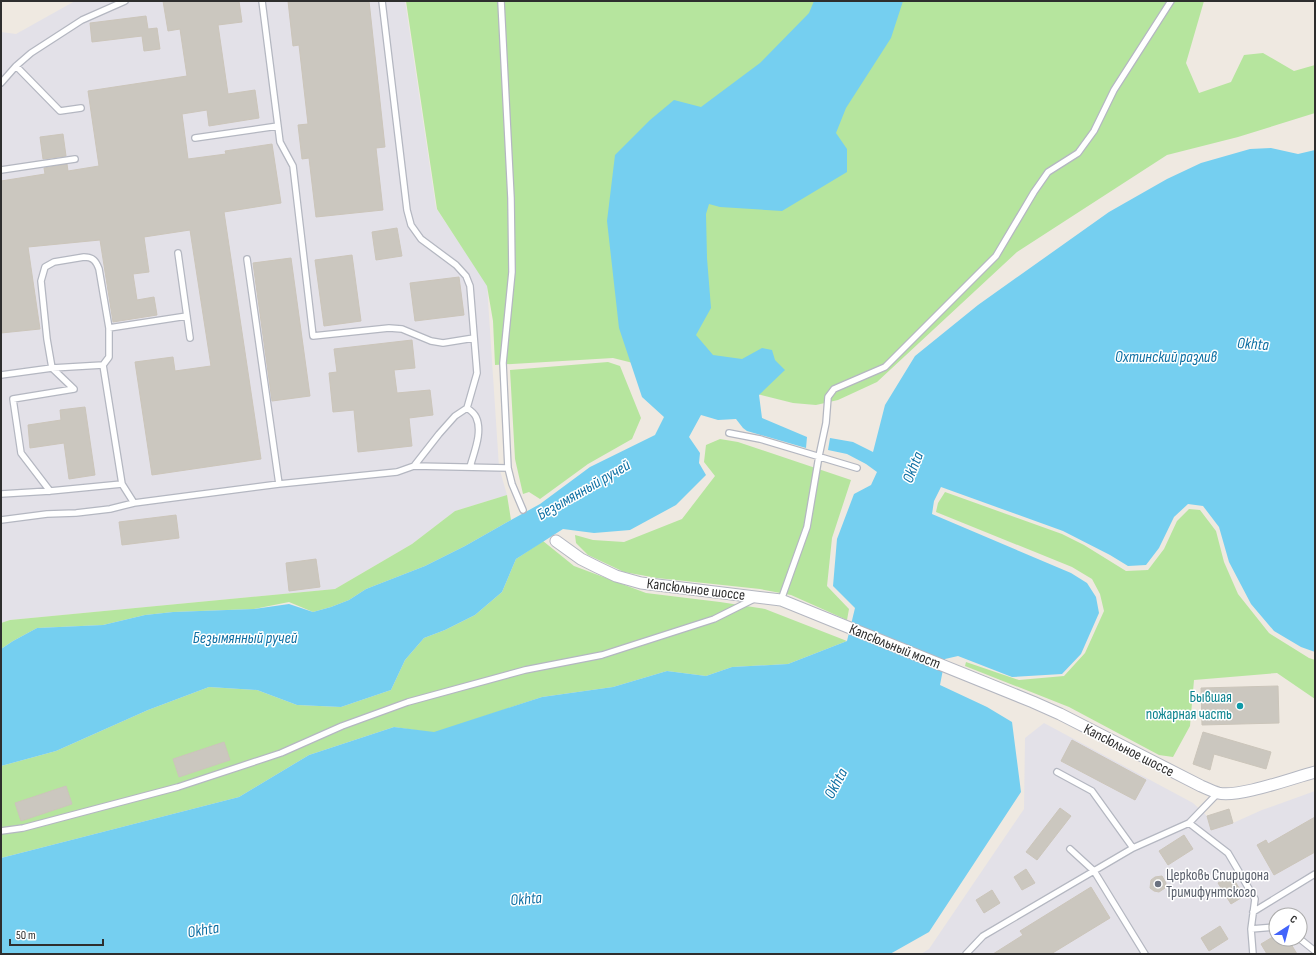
<svg xmlns="http://www.w3.org/2000/svg" width="1316" height="955" font-family="'Sofia Sans Condensed',sans-serif">
  <rect width="100%" height="100%" fill="#efe9e1"/>
  <path fill="#e3e1e8" fill-rule="evenodd" d="M 75,1 L 405,1 L 436,208 L 487,285 L 499,467 L 507,495 L 455,511 L 412,544 L 335,589 L 10,620 L 1,623 L 1,32 L 16,34 Z
    M 1044,723 L 1193,803 L 1207,816 L 1229,809 L 1233,823 L 1262,810 L 1315,791 L 1315,954 L 921,954 L 929,949 L 1024,809 L 1025,738 ZM 1276,915 L 1300,915 L 1300,939 L 1276,939 Z"/>
  <path fill="#b6e59e" d="M 406,1 L 1204,1 L 1186,63 L 1199,93 L 1231,82 L 1244,55 L 1263,53 L 1294,71 L 1315,65 L 1315,113 L 1238,137 L 1167,155 L 1017,252 L 877,382 L 838,400 L 816,405 L 793,403 L 613,358 L 495,365 L 493,321 L 487,286 L 437,209 Z
    M 608,362 L 620,366 L 641,418 L 632,439 L 588,464 L 540,499 L 529,492 L 523,494 L 515,459 L 510,370 Z
    M 720,439 L 738,442 L 851,480 L 832,538 L 827,586 L 849,609 L 847,620 L 791,595 L 760,589 L 657,578 L 624,572 L 588,555 L 576,543 L 575,535 L 593,540 L 624,542 L 682,519 L 715,476 L 704,462 L 706,445 Z
    M 945,492 L 1062,534 L 1084,545 L 1126,571 L 1148,570 L 1164,549 L 1177,521 L 1189,509 L 1200,510 L 1216,531 L 1224,562 L 1238,594 L 1269,633 L 1309,658 L 1315,660 L 1315,699 L 1277,673 L 1194,680 L 1190,726 L 1173,757 L 1159,755 L 1069,707 L 965,666 L 966,662 L 1019,680 L 1064,676 L 1085,653 L 1104,611 L 1100,594 L 1092,579 L 1072,567 L 936,512 L 938,503 Z
    M 507,495 L 511,520 L 465,546 L 425,566 L 366,589 L 349,600 L 331,607 L 313,612 L 289,602 L 254,609 L 173,612 L 145,615 L 103,625 L 37,628 L 13,641 L 1,649 L 1,623 L 10,620 L 335,589 L 412,544 L 455,511 Z
    M 543,541 L 574,566 L 646,593 L 720,602 L 765,609 L 847,641 L 788,664 L 732,667 L 706,676 L 667,671 L 613,687 L 542,697 L 434,733 L 394,727 L 309,755 L 239,797 L 1,858 L 1,766 L 56,751 L 148,710 L 209,687 L 257,690 L 297,705 L 341,707 L 391,690 L 405,660 L 424,638 L 445,630 L 475,615 L 502,592 L 516,559 Z"/>
  <path fill="#75cff0" d="M 814,1 L 903,1 L 891,38 L 846,108 L 836,133 L 847,149 L 847,172 L 782,211 L 720,207 L 709,204 L 706,214 L 707,258 L 711,308 L 696,335 L 713,355 L 742,359 L 762,348 L 772,350 L 775,360 L 785,370 L 759,395 L 762,418 L 807,437 L 806,448 L 747,431 L 743,428 L 736,419 L 718,420 L 701,415 L 689,437 L 700,453 L 699,463 L 706,475 L 676,505 L 630,530 L 594,533 L 563,529 L 516,559 L 502,592 L 475,615 L 445,630 L 424,638 L 405,660 L 391,690 L 341,707 L 297,705 L 257,690 L 209,687 L 148,710 L 56,751 L 1,766 L 1,649 L 13,641 L 37,628 L 103,625 L 145,615 L 173,612 L 254,609 L 289,604 L 313,612 L 331,607 L 349,600 L 366,589 L 425,566 L 465,546 L 511,520 L 540,504 L 590,467 L 655,435 L 664,417 L 642,397 L 619,328 L 607,221 L 615,155 L 650,120 L 674,100 L 701,107 L 760,63 L 809,13 Z
    M 1271,148 L 1298,154 L 1315,150 L 1315,652 L 1301,647 L 1274,631 L 1251,604 L 1229,562 L 1219,527 L 1203,506 L 1188,504 L 1174,517 L 1159,548 L 1146,565 L 1128,566 L 1110,555 L 1063,531 L 941,487 L 934,501 L 932,514 L 1071,573 L 1087,583 L 1096,597 L 1099,613 L 1081,654 L 1062,674 L 1012,677 L 958,656 L 945,659 L 940,685 L 987,707 L 1012,722 L 1021,792 L 929,932 L 890,954 L 1,954 L 1,858 L 239,797 L 309,755 L 394,727 L 434,732 L 542,697 L 613,687 L 667,671 L 706,676 L 732,667 L 788,664 L 847,641 L 855,608 L 833,586 L 837,539 L 854,494 L 871,485 L 877,472 L 866,464 L 847,454 L 828,450 L 830,438 L 853,442 L 873,452 L 885,405 L 915,356 L 978,305 L 1109,212 L 1167,179 L 1201,163 L 1250,149 Z"/>
  <path fill="#cbc7bf" stroke="#cbc5ba" d="M 163,1 L 239,1 L 242,22 L 218,25 L 228,94 L 255,90 L 259,118 L 209,126 L 207,110 L 182,114 L 188,159 L 226,154 L 225,151 L 272,144 L 281,203 L 224,212 L 261,459 L 152,475 L 135,362 L 173,357 L 175,371 L 211,366 L 190,230 L 144,237 L 149,272 L 133,274 L 137,300 L 154,297 L 157,315 L 113,322 L 100,240 L 28,247 L 40,329 L 1,333 L 1,181 L 45,174 L 44,168 L 67,164 L 68,171 L 99,166 L 88,91 L 187,76 L 180,29 L 168,31 Z
    M 288,1 L 369,1 L 385,147 L 376,148 L 383,210 L 316,217 L 309,158 L 302,159 L 298,125 L 308,124 L 299,45 L 293,46 Z
    M 146,16 L 148,29 L 157,28 L 160,49 L 144,51 L 142,36 L 92,42 L 90,23 Z
    M 63,134 L 66,156 L 43,159 L 40,137 Z
    M 397,228 L 402,256 L 376,260 L 372,232 Z
    M 352,255 L 361,321 L 324,326 L 315,260 Z
    M 291,258 L 310,396 L 272,401 L 253,263 Z
    M 459,277 L 464,315 L 415,321 L 410,283 Z
    M 412,340 L 415,368 L 394,370 L 397,393 L 430,390 L 433,415 L 409,418 L 412,446 L 358,452 L 354,410 L 333,412 L 329,373 L 337,372 L 334,349 Z
    M 85,407 L 95,475 L 69,479 L 64,443 L 30,448 L 28,425 L 61,420 L 60,410 Z
    M 176,515 L 179,538 L 122,545 L 119,522 Z
    M 316,559 L 320,587 L 289,591 L 286,563 Z
    M 1278,686 L 1279,723 L 1202,725 L 1201,688 Z
    M 1203,732 L 1271,752 L 1266,769 L 1214,754 L 1210,770 L 1193,764 Z
    M 1072,740 L 1146,780 L 1135,800 L 1061,761 Z
    M 224,742 L 230,760 L 179,777 L 173,759 Z
    M 66,786 L 72,804 L 21,821 L 15,803 Z
    M 1060,808 L 1071,816 L 1037,860 L 1026,852 Z
    M 1229,809 L 1233,823 L 1211,830 L 1207,816 Z
    M 1315,817 L 1315,852 L 1274,875 L 1257,845 L 1266,840 L 1268,844 Z
    M 1184,835 L 1193,849 L 1168,865 L 1159,851 Z
    M 1026,869 L 1035,883 L 1022,890 L 1014,877 Z
    M 1231,875 L 1244,896 L 1231,904 L 1218,883 Z
    M 1162,876 L 1166,883 L 1165,888 L 1159,892 L 1154,891 L 1150,888 L 1151,880 L 1155,877 Z
    M 1091,887 L 1110,918 L 1051,954 L 993,954 L 1023,935 L 1020,931 Z
    M 992,890 L 1000,903 L 984,913 L 976,900 Z
    M 1220,926 L 1228,939 L 1209,951 L 1201,938 Z
    M 1276,935 L 1276,939 L 1288,939 L 1297,954 L 1267,954 L 1261,944 Z"/>
  <g fill="none" stroke-linecap="round" stroke-linejoin="round">
    <defs>
      <path id="service" d="M 262,1 L 280,142 L 293,166 L 313,336 L 389,328 L 402,329 L 431,341 L 443,343 L 474,338
        M 382,1 L 407,210 L 411,225 L 421,239 L 456,265 L 466,276 L 470,286 L 477,373 L 467,408 C 470,410 474,413 476,417 C 483,432 474,452 470,467
        M 501,1 L 511,198 L 512,272 L 503,363 L 508,468 L 512,484 L 523,510
        M 16,66 L 60,111 L 81,108
        M 1,83 L 16,66 L 31,53 L 82,20 L 125,1
        M 195,138 L 278,126
        M 1,170 L 75,159
        M 178,253 L 190,338
        M 247,259 L 279,484
        M 109,328 L 187,316
        M 1,375 L 52,368 L 103,365 L 122,484 L 134,503 L 279,484 L 397,472 L 414,466 L 439,434 L 455,416 L 467,408
        M 729,433 L 760,439 L 857,468
        M 414,466 L 508,468
        M 50,491 L 21,453 L 13,399 L 74,389 L 52,368 L 47,339 L 41,281 L 45,267 L 54,262 L 84,257 C 93,257 96,261 99,269 L 109,328 L 109,357 L 103,365
        M 1,494 L 50,491 L 122,484
        M 1,520 L 47,514 L 76,513 L 110,509 L 134,503
        M 781,600 L 807,527 L 819,456 L 826,423 L 828,397 L 834,389 L 885,367 L 996,256 L 1034,192 L 1048,172 L 1078,153 L 1094,131 L 1114,90 L 1171,1
        M 1057,772 L 1092,791 L 1133,848
        M 1189,823 L 1228,853 L 1255,899 L 1251,929 L 1253,954
        M 1,831 L 23,828 L 178,787 L 281,753 L 342,726 L 408,702 L 525,670 L 602,655 L 714,619 L 756,598
        M 1070,849 L 1094,871 L 1145,954
        M 1253,912 L 1315,874
        M 1251,929 L 1276,927
        M 1300,939 L 1315,951
        M 966,954 L 983,936 L 1133,848 L 1189,823 L 1218,793"/>
      <path id="minor" d="M 556,541 L 581,559 L 597,567 L 616,576 L 641,583 L 781,600 L 1033,702 L 1060,714 L 1201,786 C 1206,788 1212,791 1218,793 C 1239,798 1292,778 1315,772"/>
    </defs>
    <use href="#service" stroke="#b4b7c1" stroke-width="8"/>
    <use href="#minor" stroke="#b4b7c1" stroke-width="13"/>
    <use href="#service" stroke="#fff" stroke-width="5.5"/>
    <use href="#minor" stroke="#fff" stroke-width="11"/>
  </g>
  <circle fill="#0f9aa8" stroke="#fff" stroke-width="1.5" cx="1240" cy="706" r="4"/>
  <circle fill="#6b7280" stroke="#fff" stroke-width="1.5" cx="1158" cy="884" r="4"/>
  <g text-anchor="middle" stroke-width="3" stroke-linejoin="round" paint-order="stroke">
    <g font-size="15" fill="#2e2e2e" stroke="#fff">
      <text transform="translate(696 589) rotate(7)" y="5">Капсюльное шоссе</text>
      <text transform="translate(895 646) rotate(22)" y="5">Капсюльный мост</text>
      <text transform="translate(1129 750) rotate(27)" y="5">Капсюльное шоссе</text>
    </g>
    <g font-size="15" fill="#0d838f" stroke="#fff" text-anchor="end">
      <text x="1232" y="702">Бывшая<tspan x="1232" dy="17">пожарная часть</tspan></text>
    </g>
    <g font-size="15" fill="#5b616d" stroke="#fff" text-anchor="start">
      <text x="1166" y="880">Церковь Спиридона<tspan x="1166" dy="17">Тримифунтского</tspan></text>
    </g>
    <g font-size="16" font-style="italic" fill="#0d6fa3" stroke="#fff">
      <text transform="translate(1253 343) rotate(4)" y="6">Okhta</text>
      <text x="1166" y="362">Охтинский разлив</text>
      <text transform="translate(912 467) rotate(-68)" y="6">Okhta</text>
      <text transform="translate(583 489) rotate(-30)" y="6">Безымянный ручей</text>
      <text x="245" y="643">Безымянный ручей</text>
      <text transform="translate(835 783) rotate(-62)" y="6">Okhta</text>
      <text transform="translate(526 898) rotate(-5)" y="6">Okhta</text>
      <text transform="translate(203 929) rotate(-9)" y="6">Okhta</text>
    </g>
  </g>
  <rect width="1316" height="955" fill="none" stroke="#2e2e2e" stroke-width="4"/>
  <g transform="translate(1288 927) rotate(36)"><circle r="19" fill="#ffffff" stroke="#ababab"/>
  <path d="M0-3L7 15L0 10L-7 15Z" fill="#4264fb"/>
  <text y="-6" font-size="11" font-weight="bold" text-anchor="middle" fill="#2e2e2e">С</text>
  </g>
  <path d="M10 939v6h93v-6" fill="none" stroke="#2e2e2e" stroke-width="2"/>
  <text x="16" y="939" font-size="12" fill="#2e2e2e" stroke="#ffffff" stroke-width="3" paint-order="stroke">50 m</text>
</svg>
